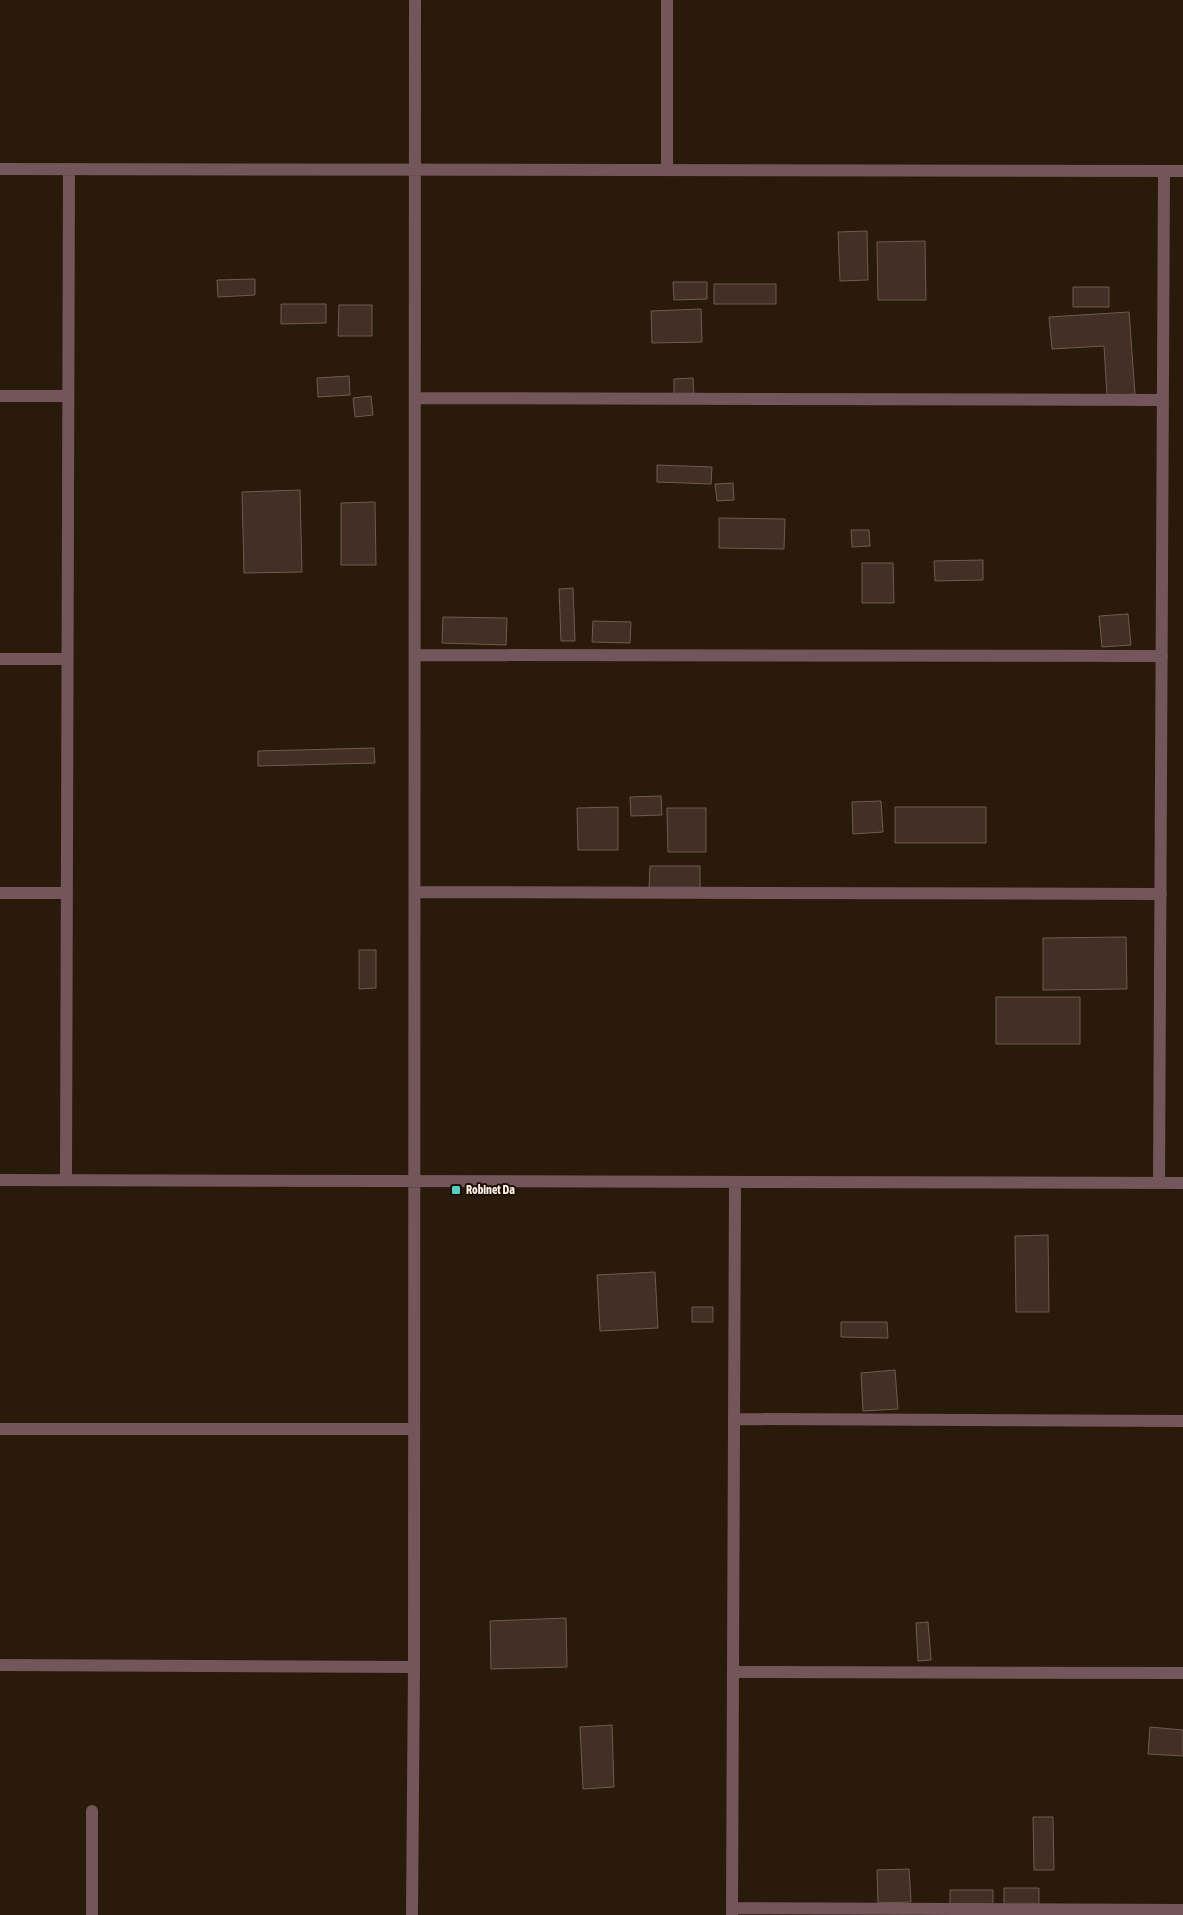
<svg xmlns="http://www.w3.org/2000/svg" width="1183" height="1915" font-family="'Asap Condensed',sans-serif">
  <rect width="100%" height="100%" fill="#291a0c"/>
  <path fill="#432f25" stroke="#705b4f" d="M 867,231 L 868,280 L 840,281 L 838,232 Z
    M 925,241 L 926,300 L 878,300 L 877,242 Z
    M 255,279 L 255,295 L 218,297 L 217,280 Z
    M 673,282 L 707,282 L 707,299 L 674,300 Z
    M 714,284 L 776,284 L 776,304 L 714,304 Z
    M 1073,287 L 1109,287 L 1109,307 L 1073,307 Z
    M 281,304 L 326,304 L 326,323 L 281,324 Z
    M 339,305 L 372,305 L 372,336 L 338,336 Z
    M 701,309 L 702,342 L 652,343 L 651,311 Z
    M 1129,312 L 1135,394 L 1107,396 L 1104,346 L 1052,349 L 1049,317 Z
    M 349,376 L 350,395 L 318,397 L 317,378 Z
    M 693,378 L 694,395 L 674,395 L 674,379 Z
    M 371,396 L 373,415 L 355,417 L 353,398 Z
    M 657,465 L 712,467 L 711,484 L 657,482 Z
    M 733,483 L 734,500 L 717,501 L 715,484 Z
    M 300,490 L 302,572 L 244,573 L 242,492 Z
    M 375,502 L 376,565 L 341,565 L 341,503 Z
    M 719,518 L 785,519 L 784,549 L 719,548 Z
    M 851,530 L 869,530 L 870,546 L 852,547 Z
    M 983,560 L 983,580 L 935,581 L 934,561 Z
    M 862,563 L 893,563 L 894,603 L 862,603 Z
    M 573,588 L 575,641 L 561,641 L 559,589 Z
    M 1128,614 L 1131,645 L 1102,647 L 1099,616 Z
    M 443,617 L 507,618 L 506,645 L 442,643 Z
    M 593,621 L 631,622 L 630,643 L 592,642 Z
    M 374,748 L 375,763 L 258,766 L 258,751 Z
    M 661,796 L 662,815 L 631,816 L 630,797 Z
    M 881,801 L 883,832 L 853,834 L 852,802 Z
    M 618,807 L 618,850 L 578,850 L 577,808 Z
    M 895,807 L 986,807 L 986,843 L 895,843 Z
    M 667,808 L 706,808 L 706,852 L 668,852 Z
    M 650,866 L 700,866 L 700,890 L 649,890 Z
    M 1126,937 L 1127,989 L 1043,990 L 1043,938 Z
    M 359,950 L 376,950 L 376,988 L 359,989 Z
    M 996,997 L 1080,997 L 1080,1044 L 996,1044 Z
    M 1048,1235 L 1049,1312 L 1016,1312 L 1015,1236 Z
    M 655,1272 L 658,1328 L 600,1331 L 597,1275 Z
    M 692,1307 L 713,1307 L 713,1322 L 692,1322 Z
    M 841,1322 L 887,1322 L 888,1338 L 841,1337 Z
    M 895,1370 L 898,1409 L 863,1411 L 861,1373 Z
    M 566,1618 L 567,1667 L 491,1669 L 490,1621 Z
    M 928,1622 L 931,1660 L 918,1661 L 916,1623 Z
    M 612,1725 L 614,1787 L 583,1789 L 580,1727 Z
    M 1150,1727 L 1183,1730 L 1183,1756 L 1148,1754 Z
    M 1033,1817 L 1053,1817 L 1054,1870 L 1034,1870 Z
    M 909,1869 L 911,1902 L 878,1903 L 877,1870 Z
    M 1004,1888 L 1039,1888 L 1039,1904 L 1004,1905 Z
    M 950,1890 L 993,1890 L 993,1906 L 950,1907 Z"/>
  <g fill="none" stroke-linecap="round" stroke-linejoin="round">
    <path stroke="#735659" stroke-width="12" d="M 0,169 L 1183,171
      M 667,170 L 667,0
      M 0,396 L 68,396
      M 415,398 L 1163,400
      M 415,655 L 1162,656
      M 0,659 L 67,659
      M 415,892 L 1161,894
      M 0,893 L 67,893
      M 0,1180 L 1183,1183
      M 66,1180 L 69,169
      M 1159,1183 L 1164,171
      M 734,1419 L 1183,1421
      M 0,1429 L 414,1429
      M 0,1665 L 414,1667
      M 733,1672 L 1183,1673
      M 732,1908 L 1183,1910
      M 92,1915 L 92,1811
      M 412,1915 L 414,1667 L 415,0
      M 732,1915 L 735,1182"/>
  </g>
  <rect fill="#55cec6" stroke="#1f1104" stroke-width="2" x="451" y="1185" width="10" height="10" rx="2.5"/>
  <g text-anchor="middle" stroke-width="4" stroke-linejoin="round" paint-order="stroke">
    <g font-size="12" font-weight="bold" fill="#fdf2e9" stroke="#1f1104" text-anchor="start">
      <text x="466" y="1194">Robinet Da</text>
    </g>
  </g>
</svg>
